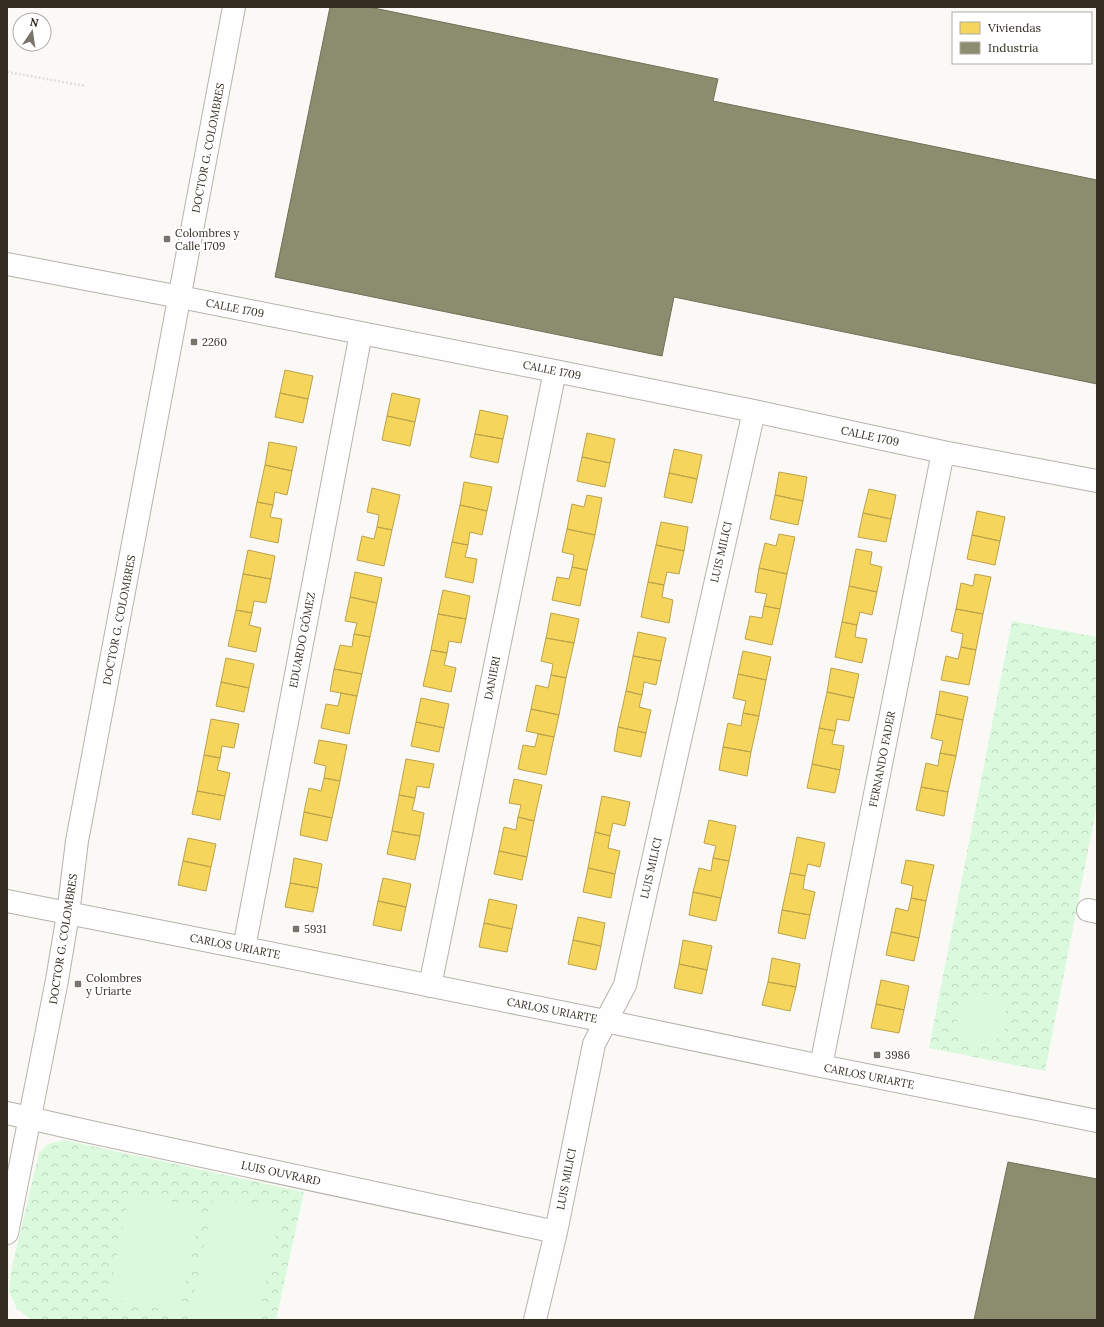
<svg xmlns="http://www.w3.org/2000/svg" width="1104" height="1327" font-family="Lora,serif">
  <defs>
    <pattern id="park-crowns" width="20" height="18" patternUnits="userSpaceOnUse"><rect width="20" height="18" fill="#dbfadd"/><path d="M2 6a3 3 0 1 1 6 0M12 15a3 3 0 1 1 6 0" fill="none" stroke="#bcd6bd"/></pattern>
  </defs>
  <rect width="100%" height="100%" fill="#fbf9f6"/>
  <path fill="url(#park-crowns)" d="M 1012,621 L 1097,637 L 1097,805 L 1045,1071 L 929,1048 Z
    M 64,1140 L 304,1192 L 276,1320 L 38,1320 L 31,1319 L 17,1309 L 9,1291 L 11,1271 L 39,1153 L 48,1144 Z"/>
  <path fill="#dbfadd" d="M957 1019a25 25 0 1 1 50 0a25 25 0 1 1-50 0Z
    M 130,1193 L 201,1208 L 179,1313 L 108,1298 Z
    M 214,1196 L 281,1209 L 258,1320 L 189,1320 Z"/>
  <path fill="#f6d55c" stroke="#bba24a" d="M 285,370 L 313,376 L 308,399 L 280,393 Z
    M 280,393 L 308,399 L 303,423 L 275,417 Z
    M 392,393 L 420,399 L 415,422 L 387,416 Z
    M 480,410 L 508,416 L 503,439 L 475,434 Z
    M 387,416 L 415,422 L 410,446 L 382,440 Z
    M 587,433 L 615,439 L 610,463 L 582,457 Z
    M 475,434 L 503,439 L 498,463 L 470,457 Z
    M 269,442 L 297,447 L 292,471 L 265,465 Z
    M 674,449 L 702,455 L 697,479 L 669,473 Z
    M 582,457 L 610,463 L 605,487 L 577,481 Z
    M 265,465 L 292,471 L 287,495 L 275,492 L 273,505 L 257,502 Z
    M 779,472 L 807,477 L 803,501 L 775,495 Z
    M 669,473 L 697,479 L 692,503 L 664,497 Z
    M 464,482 L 492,487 L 487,511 L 460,505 Z
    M 372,488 L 400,495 L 392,530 L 377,527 L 379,515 L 367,512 Z
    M 869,489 L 896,495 L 891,519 L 863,513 Z
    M 587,495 L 602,498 L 595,535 L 567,529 L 572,504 L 584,507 Z
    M 775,495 L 803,501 L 798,525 L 770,519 Z
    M 257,502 L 273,505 L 270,517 L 282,519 L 278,543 L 250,537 Z
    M 460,505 L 487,511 L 482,535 L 470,532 L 468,545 L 452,542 Z
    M 977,511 L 1005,517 L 1000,541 L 972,535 Z
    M 863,513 L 891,519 L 886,542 L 858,537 Z
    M 661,522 L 688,527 L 684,551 L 656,545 Z
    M 377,527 L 392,530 L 384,566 L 357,560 L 362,536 L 374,539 Z
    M 567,529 L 595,535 L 587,570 L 572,567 L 574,555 L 562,552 Z
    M 779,534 L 795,537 L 787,574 L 759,568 L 765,543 L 776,546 Z
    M 972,535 L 1000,541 L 995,565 L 967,559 Z
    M 452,542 L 468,545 L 465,557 L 477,559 L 473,583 L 445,577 Z
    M 656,545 L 684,551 L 679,574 L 667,572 L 664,585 L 648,582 Z
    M 856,549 L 872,552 L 870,564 L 882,567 L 877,592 L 849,586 Z
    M 248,550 L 275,556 L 271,579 L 243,574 Z
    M 572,567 L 587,570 L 580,606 L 552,600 L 557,577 L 569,579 Z
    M 759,568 L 787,574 L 780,609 L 764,606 L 767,594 L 755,592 Z
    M 355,572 L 382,578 L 377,603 L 350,597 Z
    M 243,574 L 271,579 L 266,603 L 254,601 L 252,613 L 236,610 Z
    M 975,574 L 991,577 L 983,614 L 956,609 L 961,583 L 973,586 Z
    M 648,582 L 664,585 L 662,597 L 673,600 L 669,623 L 641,617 Z
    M 849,586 L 877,592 L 872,615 L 860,612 L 857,625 L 842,622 Z
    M 443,590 L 470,596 L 466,619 L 438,614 Z
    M 350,597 L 377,603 L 370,637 L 354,634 L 357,623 L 345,621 Z
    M 764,606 L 780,609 L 772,645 L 745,639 L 750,616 L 762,618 Z
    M 956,609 L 983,614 L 976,650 L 961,647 L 963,634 L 951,631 Z
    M 236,610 L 252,613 L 249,625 L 261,628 L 256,652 L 228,646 Z
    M 551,613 L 579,619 L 574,643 L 546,638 Z
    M 438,614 L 466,619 L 461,643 L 449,641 L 447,653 L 431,650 Z
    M 842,622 L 857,625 L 855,637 L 867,639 L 862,663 L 835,657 Z
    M 638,632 L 666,638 L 661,661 L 633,656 Z
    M 354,634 L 370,637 L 362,674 L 334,669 L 340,645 L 352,647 Z
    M 546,638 L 574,643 L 566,678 L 551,675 L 553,664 L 541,661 Z
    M 961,647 L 976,650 L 969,685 L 941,680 L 946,656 L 958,659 Z
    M 431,650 L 447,653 L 444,665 L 456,668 L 451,692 L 423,686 Z
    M 743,651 L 771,657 L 766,680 L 738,674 Z
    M 633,656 L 661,661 L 656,685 L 644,682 L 642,695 L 626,691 Z
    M 226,658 L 254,664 L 249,688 L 221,682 Z
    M 831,668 L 859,674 L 854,698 L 827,692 Z
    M 334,669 L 362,674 L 357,696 L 330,691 Z
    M 738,674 L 766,680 L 759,716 L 743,713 L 746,701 L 733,698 Z
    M 551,675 L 566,678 L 559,715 L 531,709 L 536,685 L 548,688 Z
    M 221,682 L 249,688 L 244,712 L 216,706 Z
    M 626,691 L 642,695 L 639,707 L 651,710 L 646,733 L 618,727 Z
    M 940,691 L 968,697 L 963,720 L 936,714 Z
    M 827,692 L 854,698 L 849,721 L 837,719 L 835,731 L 819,728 Z
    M 341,693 L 357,696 L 349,734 L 321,728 L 326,704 L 338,706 Z
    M 421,698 L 449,704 L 444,728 L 416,722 Z
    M 531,709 L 559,715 L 554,737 L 526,731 Z
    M 743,713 L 759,716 L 751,752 L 723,747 L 728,723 L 741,726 Z
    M 936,714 L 963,720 L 956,756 L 940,753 L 943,741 L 931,738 Z
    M 211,719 L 239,724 L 234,748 L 222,746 L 220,758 L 204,755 Z
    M 416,722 L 444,728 L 439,752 L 411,746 Z
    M 618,727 L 646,733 L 641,757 L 614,751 Z
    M 819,728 L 835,731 L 832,744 L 844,746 L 840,770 L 812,764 Z
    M 538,734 L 554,737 L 546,775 L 518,769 L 523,745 L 535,747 Z
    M 319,740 L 347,745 L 340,781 L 324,778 L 326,766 L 314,763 Z
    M 723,747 L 751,752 L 747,776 L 719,770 Z
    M 940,753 L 956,756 L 948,792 L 921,787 L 926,763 L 938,766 Z
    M 204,755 L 220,758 L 217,770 L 230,773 L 225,796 L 197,791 Z
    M 406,759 L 434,764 L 429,788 L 417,786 L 415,798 L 399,795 Z
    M 812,764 L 840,770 L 835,793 L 807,788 Z
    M 324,778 L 340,781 L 332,818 L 304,812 L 309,788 L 321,791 Z
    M 514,779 L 542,785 L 534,821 L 518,817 L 521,805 L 509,803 Z
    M 921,787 L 948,792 L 944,816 L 916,810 Z
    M 197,791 L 225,796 L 220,820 L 192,814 Z
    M 399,795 L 415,798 L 412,810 L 424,813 L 420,836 L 392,831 Z
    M 602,796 L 630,802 L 625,826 L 613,823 L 610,836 L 595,832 Z
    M 304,812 L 332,818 L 327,841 L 300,835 Z
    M 518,817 L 534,821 L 527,857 L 499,851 L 504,827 L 516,830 Z
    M 709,820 L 736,826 L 729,861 L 713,858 L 716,846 L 704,843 Z
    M 392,831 L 420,836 L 415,860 L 387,854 Z
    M 595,832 L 610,836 L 608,848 L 620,851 L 615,874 L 588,868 Z
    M 797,837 L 825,843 L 820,867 L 808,864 L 805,876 L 790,873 Z
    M 188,838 L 216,844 L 211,867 L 183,861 Z
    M 499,851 L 527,857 L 522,880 L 494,874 Z
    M 294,858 L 322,864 L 318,888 L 290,883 Z
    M 713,858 L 729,861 L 721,898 L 693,892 L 699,868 L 711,871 Z
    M 906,860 L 934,865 L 926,901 L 911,898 L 913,886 L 901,883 Z
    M 183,861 L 211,867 L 206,891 L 178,885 Z
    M 588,868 L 615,874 L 611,898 L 583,892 Z
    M 790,873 L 805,876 L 803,889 L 815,892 L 810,915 L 782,910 Z
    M 383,878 L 411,884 L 406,907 L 378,901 Z
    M 290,883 L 318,888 L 313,912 L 285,907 Z
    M 693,892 L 721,898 L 716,921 L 689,915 Z
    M 911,898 L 926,901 L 919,938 L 891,932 L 896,908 L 908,911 Z
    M 489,899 L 517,905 L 512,929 L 484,923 Z
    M 378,901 L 406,907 L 401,931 L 373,925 Z
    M 782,910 L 810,915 L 805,939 L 778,933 Z
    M 578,917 L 605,923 L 601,946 L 573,940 Z
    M 484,923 L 512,929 L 507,952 L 479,947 Z
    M 891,932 L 919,938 L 914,961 L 886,955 Z
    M 573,940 L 601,946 L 596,970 L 568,964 Z
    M 683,940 L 712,946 L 707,970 L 679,964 Z
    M 772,958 L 800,964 L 796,987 L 768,982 Z
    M 679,964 L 707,970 L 702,994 L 674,988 Z
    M 881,980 L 909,986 L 904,1010 L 876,1004 Z
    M 768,982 L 796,987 L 790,1011 L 762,1005 Z
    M 876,1004 L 904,1010 L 899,1033 L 871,1028 Z"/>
  <path fill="#8c8c6e" stroke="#716f57" d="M 330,7 L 369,7 L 718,79 L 713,101 L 1097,180 L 1097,384 L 674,297 L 662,356 L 275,277 Z
    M 1008,1162 L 1097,1179 L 1097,1320 L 974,1320 Z"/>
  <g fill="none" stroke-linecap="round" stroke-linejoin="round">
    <defs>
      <path id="minor" d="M 7,264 L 180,297 L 361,333 L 555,371 L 754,411 L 943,452 L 1097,481
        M 7,901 L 244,948 L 605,1021 L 821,1066 L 1097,1121
        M 1088,910 L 1097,912
        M 244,948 L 361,333
        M 430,986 L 555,371
        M 821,1066 L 943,452
        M 7,1113 L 86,1131 L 556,1232
        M 535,1320 L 556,1232 L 594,1044 L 625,985 L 754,411"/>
      <path id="tertiary" d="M 7,1233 L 57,980 L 68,914 L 77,841 L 234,7"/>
    </defs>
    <use href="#minor" stroke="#b6b2ac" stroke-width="24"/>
    <use href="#tertiary" stroke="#b6b2ac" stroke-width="24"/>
    <path stroke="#dfdfdd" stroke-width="2.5" stroke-dasharray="2 2" stroke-linecap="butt" d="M 7,72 L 86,86"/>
    <use href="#minor" stroke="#fefefe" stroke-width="22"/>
    <use href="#tertiary" stroke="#fefefe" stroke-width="22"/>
  </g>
  <g fill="#78746c" stroke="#fff" stroke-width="1.5">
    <rect x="163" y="235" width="8" height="8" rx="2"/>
    <rect x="190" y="338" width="8" height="8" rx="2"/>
    <rect x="292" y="925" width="8" height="8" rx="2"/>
    <rect x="74" y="980" width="8" height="8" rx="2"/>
    <rect x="873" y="1051" width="8" height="8" rx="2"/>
  </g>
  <g text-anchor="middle" stroke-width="4" stroke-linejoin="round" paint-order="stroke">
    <g font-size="11" fill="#322c21" stroke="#fff">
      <text transform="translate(208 148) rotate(-79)" y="4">DOCTOR G. COLOMBRES</text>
      <text transform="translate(235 308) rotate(11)" y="4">CALLE 1709</text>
      <text transform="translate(552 370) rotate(11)" y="4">CALLE 1709</text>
      <text transform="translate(870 436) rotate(12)" y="4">CALLE 1709</text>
      <text transform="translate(721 552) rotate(-77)" y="4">LUIS MILICI</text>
      <text transform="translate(119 620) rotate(-79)" y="4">DOCTOR G. COLOMBRES</text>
      <text transform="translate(302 640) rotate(-79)" y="4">EDUARDO GÓMEZ</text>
      <text transform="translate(492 678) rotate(-79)" y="4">DANIERI</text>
      <text transform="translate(882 759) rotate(-79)" y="4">FERNANDO FADER</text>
      <text transform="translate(651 868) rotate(-77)" y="4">LUIS MILICI</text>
      <text transform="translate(63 939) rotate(-81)" y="4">DOCTOR G. COLOMBRES</text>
      <text transform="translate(235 946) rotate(11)" y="4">CARLOS URIARTE</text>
      <text transform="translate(552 1010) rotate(11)" y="4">CARLOS URIARTE</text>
      <text transform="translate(869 1076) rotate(11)" y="4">CARLOS URIARTE</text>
      <text transform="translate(281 1173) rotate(12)" y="4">LUIS OUVRARD</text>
      <text transform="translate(566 1179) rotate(-79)" y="4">LUIS MILICI</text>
    </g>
    <g font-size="11" fill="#322c21" stroke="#fff" text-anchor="start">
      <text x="175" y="237">Colombres y<tspan x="175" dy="13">Calle 1709</tspan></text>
      <text x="202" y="346">2260</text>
      <text x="304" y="933">5931</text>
      <text x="86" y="982">Colombres<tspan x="86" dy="13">y Uriarte</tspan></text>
      <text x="885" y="1059">3986</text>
    </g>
  </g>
  <rect width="1104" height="1327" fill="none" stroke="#322c21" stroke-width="16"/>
  <rect x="952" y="12" width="140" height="52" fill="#ffffff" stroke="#adaba6"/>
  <rect x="960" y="22" width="20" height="12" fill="#f6d55c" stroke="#adaba6"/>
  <text x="988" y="32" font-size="12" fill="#322c21">Viviendas</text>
  <rect x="960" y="42" width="20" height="12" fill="#8c8c6e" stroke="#adaba6"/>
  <text x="988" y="52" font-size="12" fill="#322c21">Industria</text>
  <g transform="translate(32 32) rotate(13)"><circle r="19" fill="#ffffff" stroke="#adaba6"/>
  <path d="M0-3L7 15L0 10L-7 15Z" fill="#78746c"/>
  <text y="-6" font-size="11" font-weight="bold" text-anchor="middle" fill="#322c21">N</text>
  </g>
</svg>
